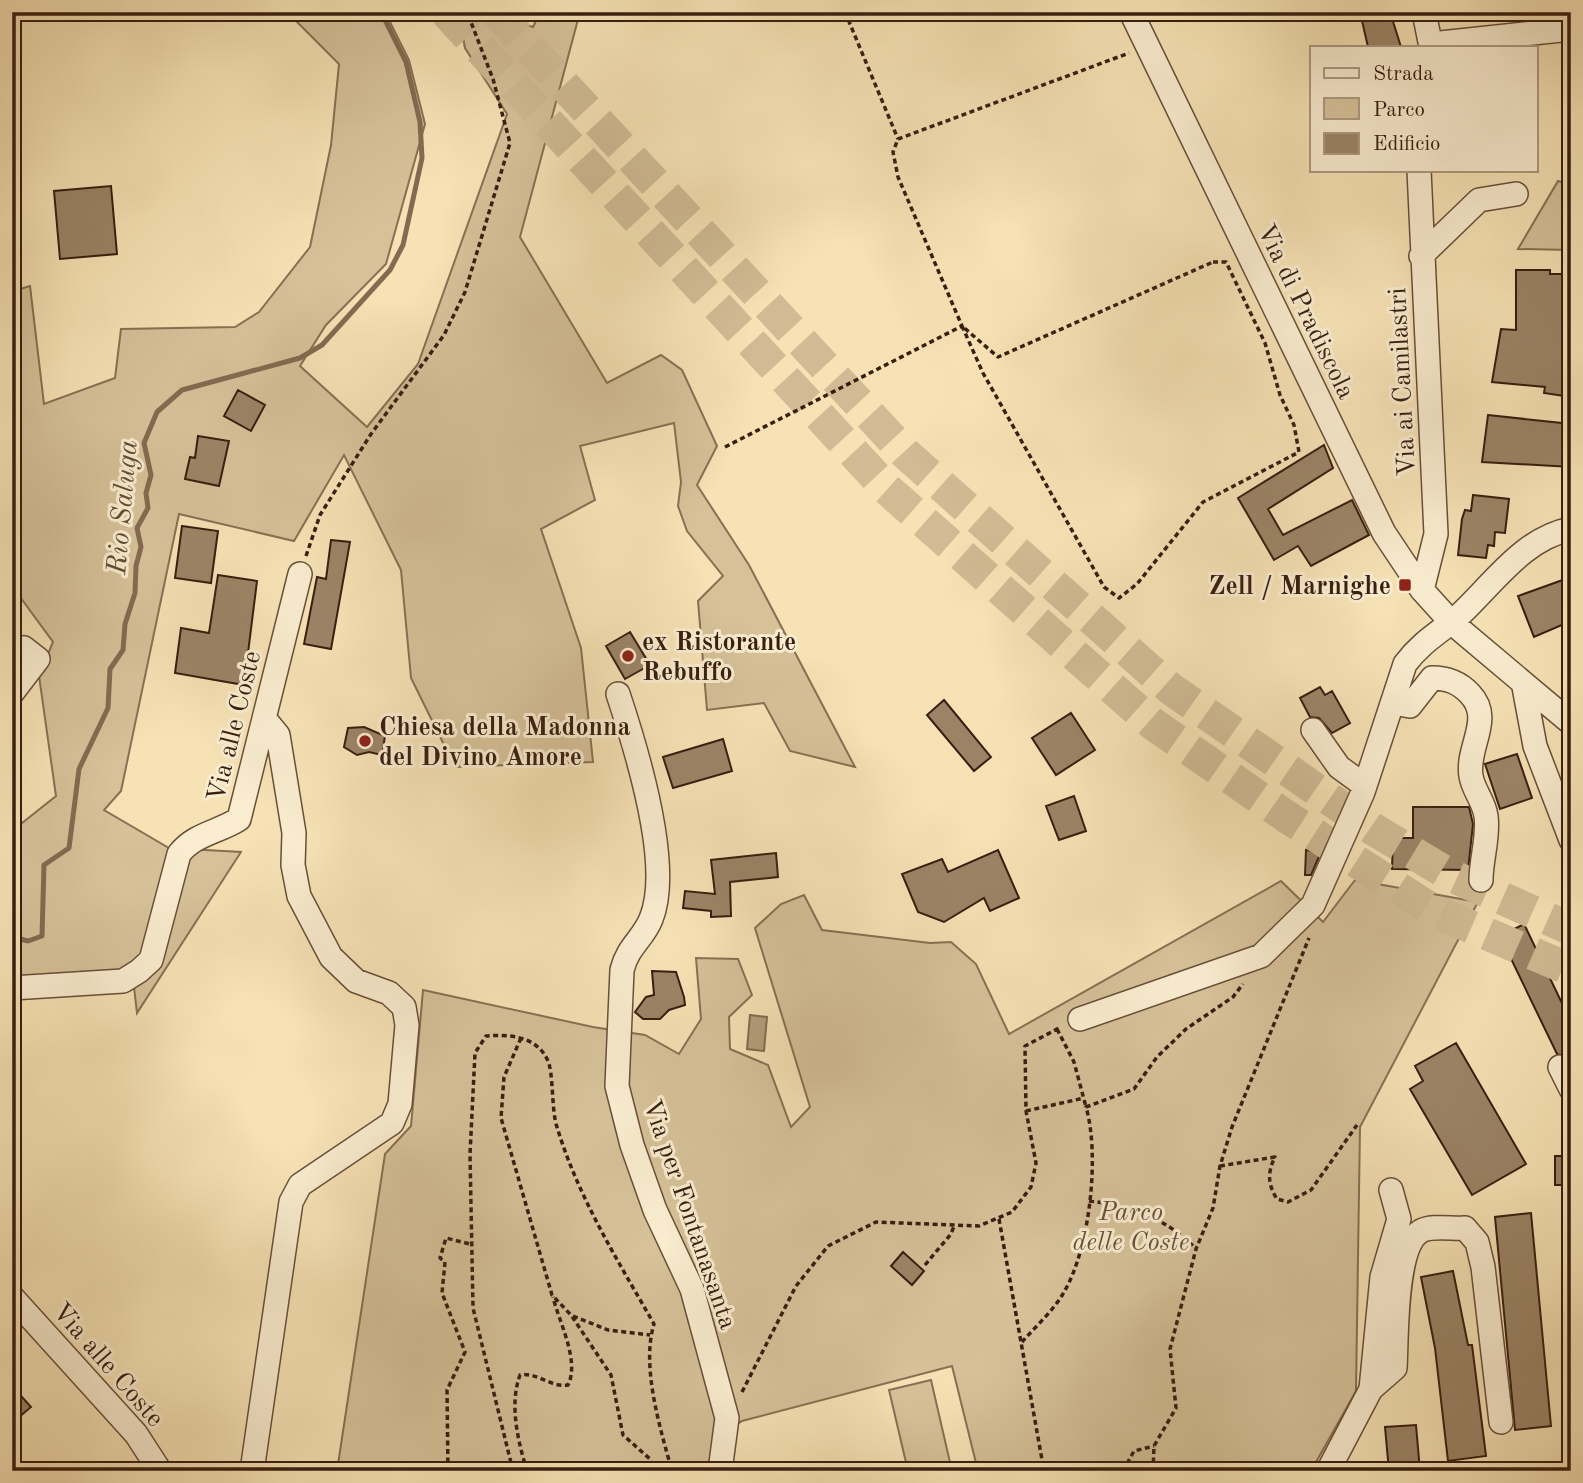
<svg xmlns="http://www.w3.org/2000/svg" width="1583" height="1483" font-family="'Old Standard TT',serif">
  <rect width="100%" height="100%" fill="#f6e2b5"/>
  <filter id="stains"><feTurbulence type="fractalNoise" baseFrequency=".00286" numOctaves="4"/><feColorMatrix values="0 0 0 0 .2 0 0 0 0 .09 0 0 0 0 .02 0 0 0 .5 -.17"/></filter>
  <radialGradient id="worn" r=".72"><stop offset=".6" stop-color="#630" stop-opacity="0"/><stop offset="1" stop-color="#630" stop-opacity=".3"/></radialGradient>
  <path fill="#d6c199" stroke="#877054" stroke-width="2" d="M 291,12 L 385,12 L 409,60 L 425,124 L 386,264 L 326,325 L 300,366 L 367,427 L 418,364 L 507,114 L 465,48 L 458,12 L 487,12 L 533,27 L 540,12 L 580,12 L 520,237 L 607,383 L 661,355 L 682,370 L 717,446 L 697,485 L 749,565 L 855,767 L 790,751 L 764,703 L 707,710 L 698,601 L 723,576 L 687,531 L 678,506 L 681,482 L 674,423 L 580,446 L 595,500 L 541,529 L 581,648 L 593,762 L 455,767 L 411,678 L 401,570 L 344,455 L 294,541 L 179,514 L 121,791 L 104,810 L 169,848 L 241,852 L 137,1013 L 134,987 L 12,994 L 12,831 L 56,796 L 39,676 L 53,642 L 12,586 L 13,291 L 30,286 L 44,404 L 115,378 L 121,329 L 235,327 L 259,312 L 310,247 L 331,145 L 339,64 L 297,22 Z
    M 1558,181 L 1571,185 L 1571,250 L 1518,249 Z
    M 1355,880 L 1478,902 L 1360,1127 L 1356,1391 L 1311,1471 L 978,1471 L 952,1366 L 742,1421 L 714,1440 L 711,1471 L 337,1471 L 385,1154 L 411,1126 L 423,990 L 593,1027 L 645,1035 L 679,1054 L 701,1019 L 696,958 L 738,959 L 752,995 L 729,1017 L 730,1049 L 768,1065 L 791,1127 L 810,1107 L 755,928 L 781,904 L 804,895 L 822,930 L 930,943 L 951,942 L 976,964 L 1009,1034 L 1281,881 L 1323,922 Z
    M 931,1380 L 952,1471 L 908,1471 L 889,1390 Z"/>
  <path fill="#b59f7d" stroke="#836b51" stroke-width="2" d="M 750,1015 L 767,1017 L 764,1051 L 747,1049 Z"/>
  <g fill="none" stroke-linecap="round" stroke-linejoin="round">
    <path stroke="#836b51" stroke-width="5" d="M 12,937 L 28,941 L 42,936 L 44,865 L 69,848 L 79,769 L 108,708 L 110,669 L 123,650 L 125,624 L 135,593 L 136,566 L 141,547 L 137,528 L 148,508 L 146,493 L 151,475 L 144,443 L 157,412 L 182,390 L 300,358 L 322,345 L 390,270 L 403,245 L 422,158 L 420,122 L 406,62 L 381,12"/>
  </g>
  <path fill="#9b8466" stroke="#381e10" stroke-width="2" d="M 1360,12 L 1390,12 L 1401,47 L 1368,47 Z
    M 111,186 L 117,254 L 60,259 L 54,191 Z
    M 1516,270 L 1550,270 L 1550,274 L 1571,274 L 1571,397 L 1544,393 L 1545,387 L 1492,382 L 1501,329 L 1516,330 Z
    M 238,390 L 265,405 L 251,431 L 224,416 Z
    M 1488,415 L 1571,424 L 1571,467 L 1482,462 Z
    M 198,436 L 229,441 L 219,486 L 185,479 L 190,457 L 195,458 Z
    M 1324,445 L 1333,468 L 1268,509 L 1283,535 L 1352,500 L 1369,535 L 1311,566 L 1298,546 L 1274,560 L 1238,498 Z
    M 1473,495 L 1509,499 L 1505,533 L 1495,532 L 1494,546 L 1488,545 L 1486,558 L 1458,555 L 1462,519 L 1465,510 L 1471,511 Z
    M 182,526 L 218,531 L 211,583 L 175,578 Z
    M 331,540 L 350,542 L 331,649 L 304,644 L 317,577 L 326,579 Z
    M 218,575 L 257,581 L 244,685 L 175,673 L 181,628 L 209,633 Z
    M 1571,577 L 1571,621 L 1534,637 L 1518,596 Z
    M 630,632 L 650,665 L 625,679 L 606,646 Z
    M 1320,687 L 1325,695 L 1332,691 L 1350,723 L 1332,733 L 1319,718 L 1310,717 L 1300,698 Z
    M 944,700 L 991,757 L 974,771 L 927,715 Z
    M 1071,713 L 1095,750 L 1056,775 L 1032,738 Z
    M 364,727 L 385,736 L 382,755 L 369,752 L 357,755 L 344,747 L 348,728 Z
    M 723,739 L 732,771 L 673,788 L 663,757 Z
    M 1517,754 L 1532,798 L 1500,809 L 1485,764 Z
    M 1074,796 L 1086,831 L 1059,840 L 1046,806 Z
    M 1413,807 L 1469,807 L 1473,824 L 1468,870 L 1392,869 L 1393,838 L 1413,838 Z
    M 998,850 L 1019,898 L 990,911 L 984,898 L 944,922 L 918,912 L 902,874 L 942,859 L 948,872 Z
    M 1306,850 L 1321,852 L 1311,875 L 1305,875 Z
    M 776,853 L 778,877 L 730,882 L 731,916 L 711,917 L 711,911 L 683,908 L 685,891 L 715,894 L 711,860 Z
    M 1524,924 L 1571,1022 L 1571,1059 L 1557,1054 L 1500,936 Z
    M 652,971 L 676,972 L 684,997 L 685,1005 L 669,1010 L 660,1019 L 643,1019 L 635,1012 L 646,997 L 654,995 Z
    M 1456,1043 L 1526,1164 L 1472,1195 L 1410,1089 L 1423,1081 L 1415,1066 Z
    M 1555,1156 L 1571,1156 L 1571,1185 L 1555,1185 Z
    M 1531,1213 L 1551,1426 L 1515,1430 L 1495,1217 Z
    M 903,1252 L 924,1271 L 912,1285 L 891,1266 Z
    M 1453,1271 L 1468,1345 L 1472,1345 L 1486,1456 L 1448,1461 L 1435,1348 L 1421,1277 Z
    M 12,1386 L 31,1407 L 12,1423 Z
    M 1416,1425 L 1420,1471 L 1389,1471 L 1385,1427 Z"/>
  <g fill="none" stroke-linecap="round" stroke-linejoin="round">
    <path stroke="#d0bb94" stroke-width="33" stroke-dasharray="33 17" stroke-linecap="butt" d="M 446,12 L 887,489 L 1153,724 L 1287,817 L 1432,910 L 1571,970
      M 496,12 L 906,454 L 1171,689 L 1373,829 L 1450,875 L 1571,929"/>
    <defs>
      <path id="minor" d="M 1131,12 L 1384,533 L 1422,590 L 1451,622 L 1571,723
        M 1424,12 L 1431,47
        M 1431,44 L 1571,29
        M 1419,170 L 1436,534 L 1422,590
        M 1421,256 L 1479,200 L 1516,194
        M 12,655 L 24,648 L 38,659 L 12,693
        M 1524,687 L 1535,746 L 1571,840
        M 618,694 C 636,748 673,866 651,919 C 643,939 628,946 622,970 L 617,1086 L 632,1145 L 655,1210 L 692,1289 L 727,1418 L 720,1471
        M 1393,703 L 1410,706 L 1432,678 C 1447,678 1459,682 1470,694 C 1494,719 1466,747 1471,776 C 1473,790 1484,801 1486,816 C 1489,837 1481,859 1481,880
        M 1313,730 L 1339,767 L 1365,786
        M 12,988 L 123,981 L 139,971 L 151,960 L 179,854 C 194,834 219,832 239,819 L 300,574
        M 1080,1019 L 1261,956 L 1313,905 L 1363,792 L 1405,664 C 1419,645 1435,635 1453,621 C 1490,589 1520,539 1571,529
        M 1560,1067 L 1571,1089
        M 12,1297 L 136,1434 L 160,1471
        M 1371,1389 L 1382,1277 L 1399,1219 L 1391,1190
        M 252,1471 L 291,1202 L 300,1185 L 392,1123 L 400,1104 L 407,1025 L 404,1007 L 389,993 L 356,981 L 331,957 L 299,896 L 293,865 L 294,833 L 278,735 L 264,718
        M 1328,1471 L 1371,1389 L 1395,1368 C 1397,1338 1394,1246 1421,1231 C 1431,1225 1453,1229 1465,1228 L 1477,1242 L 1483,1267 L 1501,1422"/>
    </defs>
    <use href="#minor" stroke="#684f39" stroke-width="26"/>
    <path stroke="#381e10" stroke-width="3.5" stroke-dasharray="5 3.5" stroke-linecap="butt" d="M 845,12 L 898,139
      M 1213,262 L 1226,262 L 1265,343 L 1280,395 L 1294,425 L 1299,452 L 1203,502 L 1137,584 L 1119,598 L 1104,587 L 983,373 L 962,326 L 998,357 Z
      M 725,447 L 962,326 L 898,177 L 893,152 L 898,139 L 1129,53
      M 306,556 L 320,515 L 371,434 L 444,335 L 465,292 L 510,143 L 493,79 L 467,12
      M 1057,1029 L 1074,1062 L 1086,1107
      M 521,1038 L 504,1077 L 501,1118 L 541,1257 L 552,1295 L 571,1315 L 611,1375 L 623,1435 L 650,1459 L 655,1471
      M 1026,1111 L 1084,1098
      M 1220,1166 L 1275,1157 C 1267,1173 1268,1185 1277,1199 L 1288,1202 L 1311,1190 L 1357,1125
      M 1089,1201 C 1132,1206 1166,1218 1196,1249
      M 999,1219 L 1044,1471
      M 925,1265 L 951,1234 L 954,1226
      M 573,1316 L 608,1330 L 650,1335
      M 1022,1342 C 1036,1326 1054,1310 1064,1292 C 1090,1248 1100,1155 1086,1107 L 1134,1089 L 1157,1057 L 1186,1029 L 1233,997 L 1243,984
      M 742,1392 L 796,1286 L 828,1246 L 876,1222 L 979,1226 L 1012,1212 L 1031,1187 L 1036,1163 L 1026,1111 L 1025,1046 L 1061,1027
      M 448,1471 L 447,1390 L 465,1352 L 442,1293 L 445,1262 L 440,1258 L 446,1238 L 470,1244
      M 513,1471 L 473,1308 L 470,1154 L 475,1053 L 486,1036 C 508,1034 536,1036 547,1059 C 554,1071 551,1110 557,1127 C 578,1197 618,1261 654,1324 C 641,1366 660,1428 672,1471
      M 527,1471 C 518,1441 509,1405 520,1375 C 538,1372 551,1388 568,1385 C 580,1361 559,1322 553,1297
      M 1123,1471 L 1134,1451 L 1154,1446
      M 1153,1471 L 1154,1446 L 1176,1408 L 1170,1349 L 1196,1249 L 1213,1208 L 1220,1166 L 1232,1127 L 1309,938"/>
    <use href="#minor" stroke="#f9eccf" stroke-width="23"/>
  </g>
  <g fill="#8f2418" stroke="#f9eccf" stroke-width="2.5">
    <rect x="1398" y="578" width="14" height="14" rx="3.5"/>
    <circle cx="628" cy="656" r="7"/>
    <circle cx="365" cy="741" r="7"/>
  </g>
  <g text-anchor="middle" stroke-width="6" stroke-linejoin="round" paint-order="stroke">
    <g font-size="26" fill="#381e10" stroke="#f9eccf">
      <text transform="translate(1307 311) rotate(64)" y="9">Via di Pradiscola</text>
      <text transform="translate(1401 382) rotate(-93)" y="9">Via ai Camilastri</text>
      <text transform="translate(233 726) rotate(-76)" y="9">Via alle Coste</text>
      <text transform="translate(691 1214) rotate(71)" y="9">Via per Fontanasanta</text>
      <text transform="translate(109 1364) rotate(49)" y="9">Via alle Coste</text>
    </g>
    <g font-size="26" font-weight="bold" fill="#381e10" stroke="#f9eccf" text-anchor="start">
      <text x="1391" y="594" text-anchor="end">Zell / Marnighe</text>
      <text x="642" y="650">ex Ristorante<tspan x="642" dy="30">Rebuffo</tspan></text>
      <text x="379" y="735">Chiesa della Madonna<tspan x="379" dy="30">del Divino Amore</tspan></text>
    </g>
    <g font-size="26" font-style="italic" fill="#674f39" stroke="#f9eccf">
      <text x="1131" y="1220">Parco<tspan x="1131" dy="30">delle Coste</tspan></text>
    </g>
    <g font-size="28" font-style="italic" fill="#644b36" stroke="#f9eccf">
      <text transform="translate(121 507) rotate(-85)" y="10">Rio Saluga</text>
    </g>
  </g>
  <rect width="1583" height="1483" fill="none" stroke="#f6e2b5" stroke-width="42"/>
  <rect x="14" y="14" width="1555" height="1455" fill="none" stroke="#381e10" stroke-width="3.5"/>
  <rect x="21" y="21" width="1541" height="1441" fill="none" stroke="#381e10" stroke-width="2"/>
  <rect x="1310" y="46" width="228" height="126" fill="#f9eccf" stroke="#ac9a83" stroke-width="2"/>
  <rect x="1324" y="68" width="35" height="10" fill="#f9eccf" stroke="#ac9a83" stroke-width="2"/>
  <text x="1373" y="80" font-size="21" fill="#381e10">Strada</text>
  <rect x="1324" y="98" width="35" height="21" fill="#d6c199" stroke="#ac9a83" stroke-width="2"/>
  <text x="1373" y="116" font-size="21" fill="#381e10">Parco</text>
  <rect x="1324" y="133" width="35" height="21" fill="#9b8466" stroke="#ac9a83" stroke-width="2"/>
  <text x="1373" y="150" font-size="21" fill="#381e10">Edificio</text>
  <rect width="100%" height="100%" filter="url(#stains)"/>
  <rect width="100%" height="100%" fill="url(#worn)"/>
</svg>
